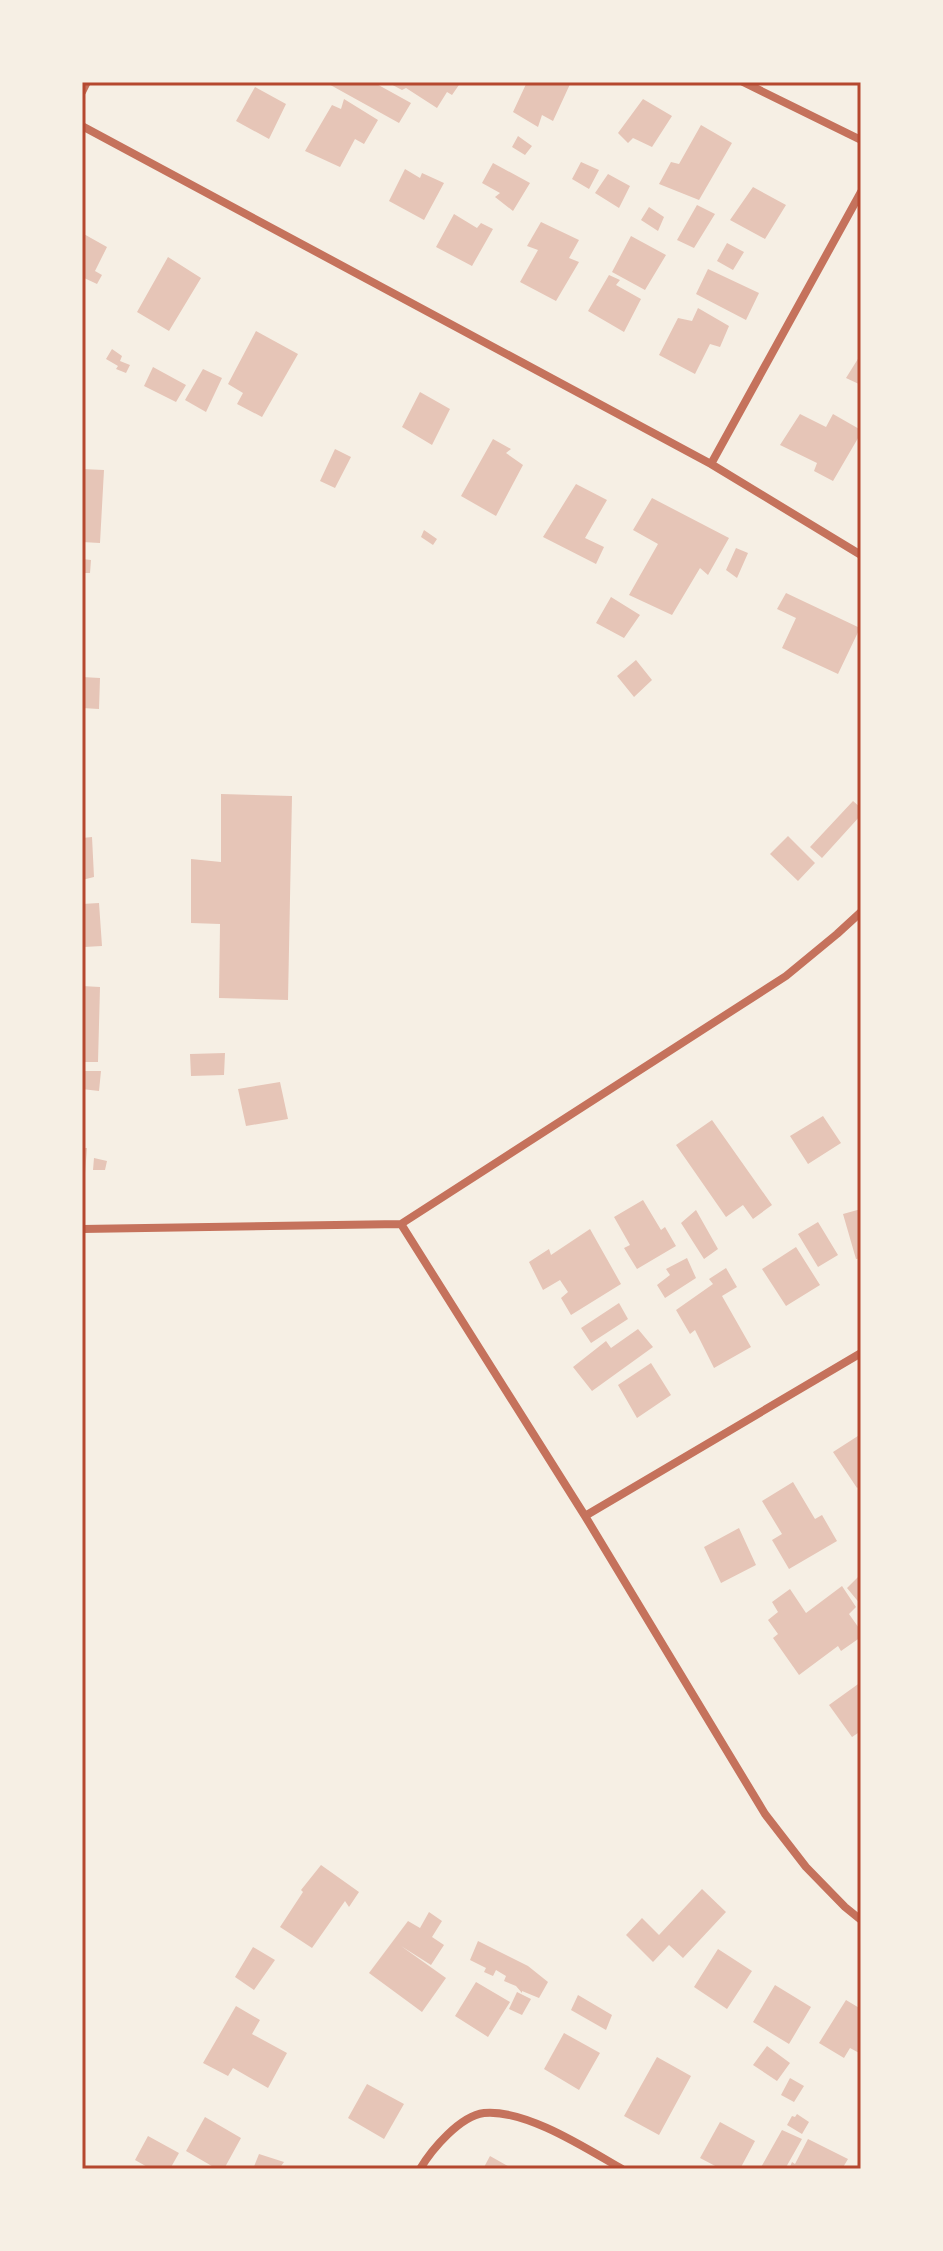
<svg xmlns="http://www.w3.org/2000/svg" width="943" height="2251" font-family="'Open Sans',sans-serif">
  <rect width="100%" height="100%" fill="#f6efe4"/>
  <path fill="#e6c5b7" d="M 325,82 L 373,82 L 411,103 L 399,123 Z
    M 387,82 L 461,82 L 452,95 L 447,92 L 437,108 L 406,88 L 402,90 Z
    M 527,82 L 571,82 L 553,121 L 542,115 L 538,127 L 513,112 Z
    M 255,87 L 286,104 L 269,139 L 236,121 Z
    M 344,99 L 378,120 L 364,144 L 355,139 L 340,167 L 305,151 L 332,105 L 341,109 Z
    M 643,99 L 672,116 L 652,147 L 633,138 L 628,143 L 618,133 Z
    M 701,125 L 732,143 L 699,200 L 659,184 L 671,162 L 679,164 Z
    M 518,136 L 532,146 L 525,155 L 512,147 Z
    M 581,162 L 599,170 L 589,189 L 572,179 Z
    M 493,163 L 530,183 L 513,211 L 495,197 L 500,193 L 482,183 Z
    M 405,169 L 420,178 L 422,173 L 444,183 L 424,220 L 389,201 Z
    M 608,174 L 630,186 L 619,208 L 595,193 Z
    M 753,187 L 786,205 L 765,239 L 730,220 Z
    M 697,205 L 715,214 L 694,248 L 677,240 Z
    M 649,207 L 664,217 L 658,231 L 641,220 Z
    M 454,214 L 477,228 L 481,223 L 493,229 L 472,266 L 436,247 Z
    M 541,222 L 579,240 L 569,258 L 579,262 L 556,301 L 520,282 L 538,250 L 527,246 Z
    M 82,233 L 107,247 L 95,271 L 102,275 L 97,284 L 82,277 Z
    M 631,236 L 666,255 L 645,290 L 612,272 Z
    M 727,243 L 744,252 L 733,270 L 717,261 Z
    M 168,257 L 201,278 L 169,331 L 137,312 Z
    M 708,269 L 759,293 L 746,320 L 696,294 Z
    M 609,275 L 620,280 L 616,285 L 641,299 L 624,332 L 588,311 Z
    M 698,308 L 729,326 L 720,347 L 710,344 L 695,374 L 659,355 L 678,318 L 692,321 Z
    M 256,331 L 298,354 L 262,417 L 237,404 L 243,393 L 228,384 Z
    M 112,349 L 122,356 L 120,361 L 130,365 L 126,373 L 116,369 L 118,366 L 106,359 Z
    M 861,354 L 861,385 L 846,378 Z
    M 153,367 L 186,385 L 176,402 L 144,386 Z
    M 203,369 L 222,378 L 206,412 L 185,400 Z
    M 420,392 L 450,409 L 432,445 L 402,427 Z
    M 800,414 L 826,427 L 833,414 L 861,430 L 861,433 L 833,481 L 814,471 L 817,463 L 780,445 Z
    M 493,439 L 511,449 L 506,453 L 523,465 L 496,516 L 461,496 Z
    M 335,449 L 351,457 L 335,488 L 320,481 Z
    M 82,469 L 104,470 L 100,543 L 82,542 Z
    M 576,484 L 607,500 L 585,538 L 604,547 L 596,564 L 543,537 Z
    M 652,498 L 729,538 L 708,575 L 700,568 L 672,615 L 629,595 L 658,544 L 633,530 Z
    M 424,530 L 437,539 L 433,545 L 421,537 Z
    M 736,548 L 748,553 L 737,578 L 726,570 Z
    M 82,559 L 91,560 L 90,573 L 82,573 Z
    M 786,593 L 860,628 L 838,674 L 782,648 L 796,618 L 777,609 Z
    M 611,597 L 640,615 L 624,638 L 596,623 Z
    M 636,660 L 652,680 L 634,697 L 617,676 Z
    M 82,677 L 100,678 L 99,709 L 82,708 Z
    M 221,794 L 292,796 L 288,1000 L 219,998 L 220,924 L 191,923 L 191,859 L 221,862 Z
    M 853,801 L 861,808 L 861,815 L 822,858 L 810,847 Z
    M 788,836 L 815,863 L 798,881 L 770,854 Z
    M 92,837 L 94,877 L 82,880 L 82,838 Z
    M 99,903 L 102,946 L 84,947 L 82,941 L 82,904 Z
    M 82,986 L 100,987 L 98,1062 L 82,1062 Z
    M 225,1053 L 224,1075 L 191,1076 L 190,1054 Z
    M 82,1071 L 101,1071 L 99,1091 L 82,1089 Z
    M 280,1082 L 288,1119 L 246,1126 L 238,1089 Z
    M 823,1116 L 841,1143 L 808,1164 L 790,1136 Z
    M 712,1120 L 772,1205 L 753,1219 L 743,1205 L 726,1217 L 676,1145 Z
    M 82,1148 L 87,1148 L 85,1173 L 82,1173 Z
    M 94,1158 L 107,1161 L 105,1170 L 93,1170 Z
    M 643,1200 L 661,1230 L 665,1227 L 676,1246 L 637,1269 L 624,1248 L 630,1245 L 614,1217 Z
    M 861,1209 L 861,1258 L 856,1259 L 843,1214 Z
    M 696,1210 L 718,1249 L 704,1259 L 681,1223 Z
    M 818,1222 L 838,1255 L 818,1267 L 798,1234 Z
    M 590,1229 L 621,1284 L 571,1315 L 561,1298 L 568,1292 L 560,1280 L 543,1290 L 529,1262 L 549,1249 L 551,1255 Z
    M 796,1247 L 820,1285 L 786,1306 L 762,1269 Z
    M 687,1258 L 696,1278 L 665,1298 L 657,1285 L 670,1275 L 666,1269 Z
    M 726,1268 L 737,1287 L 722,1296 L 751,1347 L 714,1368 L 695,1330 L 690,1334 L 676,1310 L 713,1284 L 709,1279 Z
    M 619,1303 L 628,1319 L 591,1343 L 581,1328 Z
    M 638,1329 L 653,1347 L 592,1391 L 573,1367 L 606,1341 L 611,1348 Z
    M 651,1363 L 671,1395 L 637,1418 L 618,1385 Z
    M 861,1434 L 861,1485 L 857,1488 L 833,1452 Z
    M 793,1482 L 815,1519 L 822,1515 L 837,1541 L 789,1569 L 772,1540 L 782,1534 L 762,1501 Z
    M 739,1528 L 756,1565 L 721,1583 L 704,1547 Z
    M 861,1574 L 861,1605 L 847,1588 Z
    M 842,1586 L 856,1607 L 849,1614 L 861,1631 L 861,1637 L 841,1651 L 838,1646 L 799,1675 L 773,1638 L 778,1634 L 768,1620 L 778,1612 L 772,1602 L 790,1589 L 806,1613 Z
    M 861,1682 L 861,1731 L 852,1737 L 829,1705 Z
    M 321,1865 L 359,1892 L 349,1907 L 345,1901 L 312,1948 L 280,1927 L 303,1892 L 301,1890 Z
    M 702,1889 L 726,1912 L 683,1958 L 669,1945 L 653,1962 L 626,1935 L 642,1918 L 659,1935 Z
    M 429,1912 L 442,1921 L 432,1937 L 444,1945 L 431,1965 L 401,1946 L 446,1978 L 422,2012 L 369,1973 L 408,1921 L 420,1928 Z
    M 478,1941 L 528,1966 L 548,1982 L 539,1998 L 522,1991 L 522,1993 L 516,1986 L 504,1981 L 506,1976 L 496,1970 L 493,1976 L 484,1972 L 486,1968 L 470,1960 Z
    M 253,1947 L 275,1960 L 254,1990 L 235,1977 Z
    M 718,1949 L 752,1971 L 727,2009 L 694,1987 Z
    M 476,1982 L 510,2002 L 488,2037 L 455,2016 Z
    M 775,1985 L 811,2007 L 789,2044 L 753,2022 Z
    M 517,1992 L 531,1999 L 522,2015 L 509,2009 Z
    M 578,1995 L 612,2015 L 606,2030 L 571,2010 Z
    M 846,2000 L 861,2009 L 861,2054 L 850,2048 L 844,2058 L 819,2043 Z
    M 236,2006 L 260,2020 L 252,2034 L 287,2053 L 268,2088 L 233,2068 L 228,2076 L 203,2063 Z
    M 564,2033 L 600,2053 L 579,2090 L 544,2069 Z
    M 767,2046 L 790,2063 L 777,2081 L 753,2065 Z
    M 657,2057 L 691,2076 L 659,2135 L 624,2116 Z
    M 790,2078 L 804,2086 L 794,2102 L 781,2095 Z
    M 367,2084 L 404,2104 L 384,2139 L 348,2118 Z
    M 797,2114 L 809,2122 L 802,2134 L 787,2125 L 792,2116 L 795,2117 Z
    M 205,2117 L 241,2138 L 224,2169 L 217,2169 L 186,2151 Z
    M 720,2122 L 755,2141 L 740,2169 L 721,2169 L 700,2158 Z
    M 782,2130 L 802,2139 L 785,2169 L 760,2169 Z
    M 148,2136 L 179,2153 L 170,2169 L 151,2169 L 135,2160 Z
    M 808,2139 L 848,2159 L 842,2169 L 789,2169 L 792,2162 L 795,2164 Z
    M 259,2154 L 284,2162 L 279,2169 L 253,2169 Z
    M 490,2156 L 513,2169 L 483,2169 Z"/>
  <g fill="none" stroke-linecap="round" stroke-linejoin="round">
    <path stroke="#c5725c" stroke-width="8" d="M 743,82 L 861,140
      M 82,92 L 87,82
      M 82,126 L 711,464 L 861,555
      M 711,464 L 861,192
      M 401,1224 L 585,1516 L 765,1814 L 806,1867 L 845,1907 L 861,1920
      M 82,1229 L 401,1224 L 786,976 L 837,934 L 861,912
      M 585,1516 L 861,1353
      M 420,2169 C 432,2149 460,2116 484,2113 C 526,2109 587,2149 622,2169"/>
  </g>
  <rect width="943" height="2251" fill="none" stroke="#f6efe4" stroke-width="168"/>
  <rect x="84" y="84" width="775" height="2083" fill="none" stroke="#b5482f" stroke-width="3"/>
</svg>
